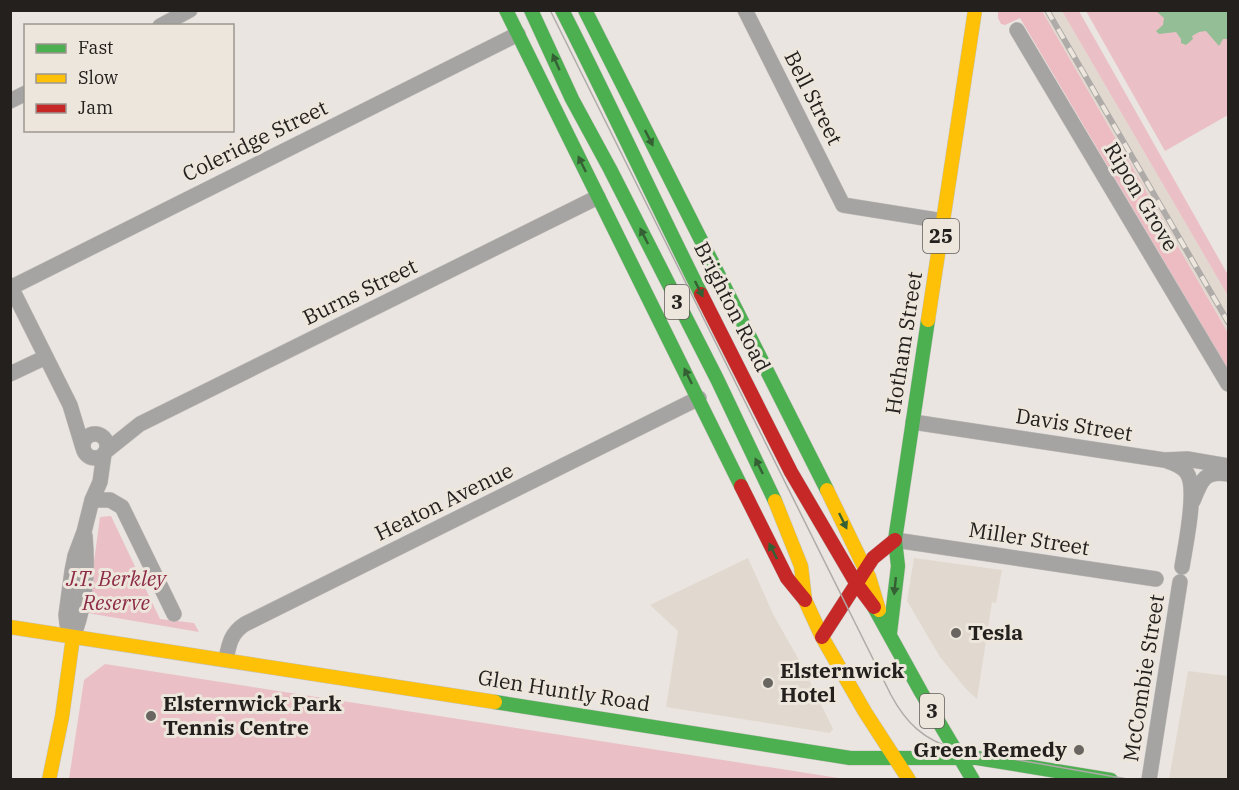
<svg xmlns="http://www.w3.org/2000/svg" width="1239" height="790" font-family="'IBM Plex Serif',serif">
  <rect width="100%" height="100%" fill="#eae5e0"/>
  <path fill="#e1d9cf" d="M 1042,11 L 1062,11 L 1228,296 L 1228,333 Z
    M 748,558 L 773,614 L 803,667 L 833,729 L 830,733 L 666,707 L 678,631 L 650,605 Z
    M 914,558 L 1002,570 L 996,603 L 992,602 L 977,699 L 966,689 L 940,657 L 907,601 Z
    M 1188,671 L 1228,676 L 1228,779 L 1169,779 Z"/>
  <path fill="#eac0c6" d="M 1062,11 L 1079,11 L 1228,275 L 1228,296 Z
    M 1086,11 L 1228,11 L 1228,115 L 1165,151 Z
    M 111,516 L 160,619 L 194,623 L 199,632 L 87,613 L 100,517 Z
    M 105,664 L 845,779 L 69,779 L 84,680 Z"/>
  <path fill="#edbbc2" d="M 998,11 L 1042,11 L 1228,333 L 1228,369 L 1020,18 L 1005,25 L 1001,24 L 998,18 Z"/>
  <path fill="#94be95" d="M 1156,11 L 1228,11 L 1228,39 L 1223,39 L 1219,46 L 1206,31 L 1199,32 L 1192,36 L 1193,39 L 1186,45 L 1181,43 L 1181,39 L 1176,32 L 1159,34 L 1156,31 L 1163,25 L 1164,18 Z"/>
  <g fill="none" stroke-linecap="round" stroke-linejoin="round">
    <defs>
      <path id="street" d="M 745,10 L 843,205 L 943,221
        M 160,26 L 190,10
        M 1017,30 L 1228,384
        M 10,101 L 26,93
        M 10,285 L 70,405 L 83,448
        M 12,287 L 518,34
        M 10,374 L 46,357
        M 913,422 L 1164,460 L 1187,459 L 1228,466
        M83 446a12 12 0 1 1 24 0a12 12 0 1 1-24 0Z
        M 105,452 L 140,424 L 598,197
        M 1167,461 C 1173,463 1183,467 1187,473 C 1198,489 1185,547 1182,567
        M 92,500 L 110,500 L 122,507 L 174,614
        M 1193,501 C 1201,481 1204,470 1228,474
        M 895,540 L 1156,579
        M 73,637 L 67,624 L 66,615 L 72,571 L 75,556 L 84,532 L 92,500 L 100,482 L 104,454
        M 73,637 C 86,605 88,570 85,536
        M 226,659 C 229,644 231,633 245,624 L 699,398
        M 1149,780 L 1180,582"/>
      <path id="fast" d="M 506,10 L 741,486
        M 531,10 L 572,99 L 610,169 L 717,379 L 775,501
        M 562,10 C 610,104 654,200 701,294
        M 585,10 L 827,490
        M 874,607 L 921,692 L 973,780
        M 890,633 L 898,566 L 895,540 L 928,320
        M 495,702 L 850,758 L 977,758 L 1111,780"/>
      <path id="slow" d="M 928,320 L 975,10
        M 827,490 L 869,577 L 879,610
        M 775,501 L 801,566 L 805,600 L 822,637 L 865,712 L 909,780
        M 10,627 L 495,702
        M 49,780 L 62,717 L 73,637"/>
      <path id="jam" d="M 701,294 L 791,472 L 856,583 L 874,607
        M 741,486 L 787,578 L 805,600
        M 822,637 L 873,558 L 895,540"/>
    </defs>
    <use href="#street" stroke="#c5c2be" stroke-width="16"/>
    <use href="#fast" stroke="#c5c2be" stroke-width="15"/>
    <use href="#slow" stroke="#c5c2be" stroke-width="15"/>
    <use href="#jam" stroke="#c5c2be" stroke-width="15"/>
    <use href="#street" stroke="#a5a4a3" stroke-width="15"/>
    <use href="#fast" stroke="#4caf50" stroke-width="14"/>
    <use href="#slow" stroke="#ffc107" stroke-width="14"/>
    <use href="#jam" stroke="#c62828" stroke-width="14"/>
    <path stroke="#aeaba9" stroke-width="1.5" d="M 550,10 L 891,695 C 906,723 924,740 955,749 L 1133,780"/>
    <defs>
      <path id="rail" d="M 1047,10 L 1228,322"/>
    </defs>
    <use href="#rail" stroke="#aeaba9" stroke-width="6"/>
    <use href="#rail" stroke="#ede6dd" stroke-width="4" stroke-dasharray="11" stroke-linecap="butt"/>
  </g>
  <defs><path id="oneway-solid" d="M-6-.8H1V-3.2L6.5 0L1 3.2V.8H-6Z" transform="scale(1.5)"/></defs>
  <g fill="#356034">
    <use href="#oneway-solid" transform="translate(556 62) rotate(-114)"/>
    <use href="#oneway-solid" transform="translate(649 138) rotate(63)"/>
    <use href="#oneway-solid" transform="translate(582 164) rotate(-116)"/>
    <use href="#oneway-solid" transform="translate(644 236) rotate(-117)"/>
    <use href="#oneway-solid" transform="translate(699 289) rotate(63)"/>
    <use href="#oneway-solid" transform="translate(688 376) rotate(-116)"/>
    <use href="#oneway-solid" transform="translate(759 466) rotate(-116)"/>
    <use href="#oneway-solid" transform="translate(843 521) rotate(64)"/>
    <use href="#oneway-solid" transform="translate(773 551) rotate(-117)"/>
    <use href="#oneway-solid" transform="translate(895 586) rotate(96)"/>
  </g>
  <g fill="#696561" stroke="#ede6dd" stroke-width="2">
    <circle cx="956" cy="633" r="6"/>
    <circle cx="768" cy="683" r="6"/>
    <circle cx="151" cy="716" r="6"/>
    <circle cx="1079" cy="750" r="6"/>
  </g>
  <g text-anchor="middle" stroke-width="6" stroke-linejoin="round" paint-order="stroke">
    <g fill="#ede6dd" stroke="#605b57" stroke-width="1.5">
      <rect x="923" y="219" width="36" height="34" rx="4.5"/>
      <rect x="665" y="285" width="24" height="34" rx="4.5"/>
      <rect x="920" y="694" width="24" height="34" rx="4.5"/>
    </g>
    <g font-size="20" font-weight="bold" fill="#23201d">
      <text x="941" y="243">25</text>
      <text x="677" y="309">3</text>
      <text x="932" y="718">3</text>
    </g>
    <g font-size="21" fill="#23201d" stroke="#ede6dd">
      <text transform="translate(813 98) rotate(63)" y="7">Bell Street</text>
      <text transform="translate(255 141) rotate(-26)" y="7">Coleridge Street</text>
      <text transform="translate(1141 197) rotate(59)" y="7">Ripon Grove</text>
      <text transform="translate(360 292) rotate(-26)" y="7">Burns Street</text>
      <text transform="translate(732 307) rotate(63)" y="7">Brighton Road</text>
      <text transform="translate(904 343) rotate(-81)" y="7">Hotham Street</text>
      <text transform="translate(1074 425) rotate(9)" y="7">Davis Street</text>
      <text transform="translate(444 502) rotate(-26)" y="7">Heaton Avenue</text>
      <text transform="translate(1029 539) rotate(9)" y="7">Miller Street</text>
      <text transform="translate(1144 678) rotate(-81)" y="7">McCombie Street</text>
      <text transform="translate(564 691) rotate(9)" y="7">Glen Huntly Road</text>
    </g>
    <g font-size="21" font-style="italic" fill="#8d2b47" stroke="#ede6dd">
      <text x="116" y="586">J.T. Berkley<tspan x="116" dy="24">Reserve</tspan></text>
    </g>
    <g font-size="21" font-weight="bold" fill="#23201d" stroke="#ede6dd" text-anchor="start">
      <text x="968" y="640">Tesla</text>
      <text x="780" y="678">Elsternwick<tspan x="780" dy="24">Hotel</tspan></text>
      <text x="163" y="711">Elsternwick Park<tspan x="163" dy="24">Tennis Centre</tspan></text>
      <text x="1067" y="757" text-anchor="end">Green Remedy</text>
    </g>
  </g>
  <rect width="1239" height="790" fill="none" stroke="#23201d" stroke-width="24"/>
  <rect x="24" y="24" width="210" height="108" fill="#ede6dd" stroke="#9c9790" stroke-width="1.5"/>
  <rect x="36" y="44" width="30" height="9" fill="#4caf50" stroke="#9c9790" stroke-width="1.5"/>
  <text x="78" y="54" font-size="18" fill="#23201d">Fast</text>
  <rect x="36" y="74" width="30" height="9" fill="#ffc107" stroke="#9c9790" stroke-width="1.5"/>
  <text x="78" y="84" font-size="18" fill="#23201d">Slow</text>
  <rect x="36" y="104" width="30" height="9" fill="#c62828" stroke="#9c9790" stroke-width="1.5"/>
  <text x="78" y="114" font-size="18" fill="#23201d">Jam</text>
</svg>
